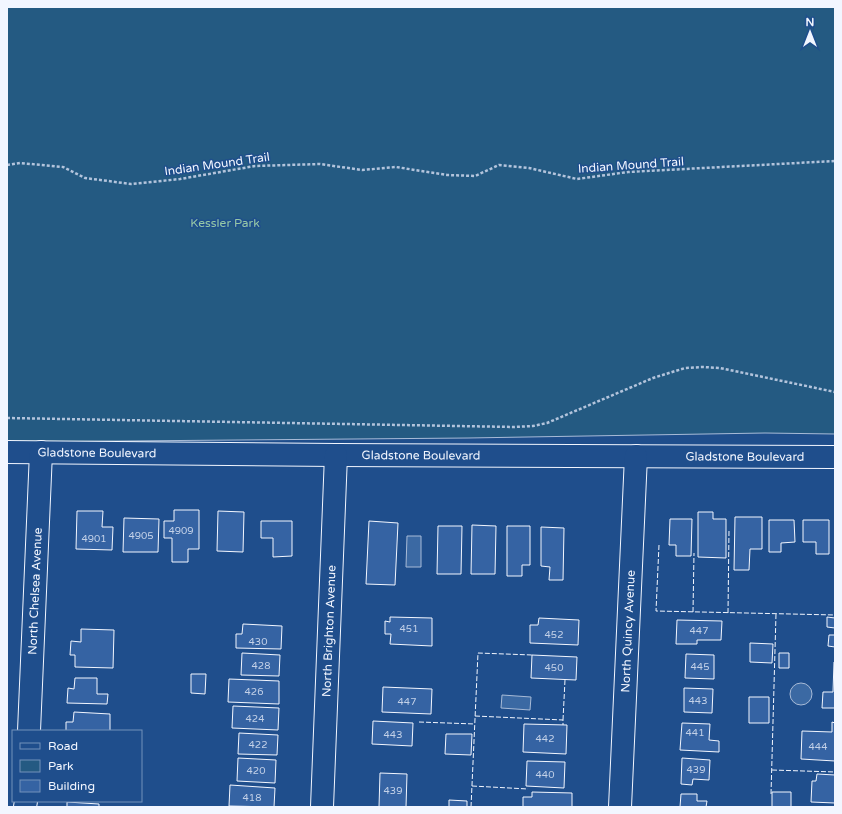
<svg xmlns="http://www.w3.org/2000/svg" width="842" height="814" font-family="'Varela Round',sans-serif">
  <rect width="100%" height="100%" fill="#1f4e8c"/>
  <path fill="#245a82" stroke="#a8bbd7" d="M 7,7 L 835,7 L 835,434 L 765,433 L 468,438 L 7,442 Z"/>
  <path fill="#3b69a3" stroke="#a8bbd7" d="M 407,536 L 421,536 L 421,567 L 406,567 Z
    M790 694a11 11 0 1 1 22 0a11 11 0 1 1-22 0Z
    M 502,695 L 531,697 L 530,710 L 501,708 Z"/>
  <path fill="#3563a3" stroke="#f2f6ff" d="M 174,510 L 199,510 L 199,549 L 188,549 L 188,562 L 172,562 L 172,538 L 164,538 L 164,521 L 174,521 Z
    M 77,511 L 103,511 L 102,527 L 113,527 L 112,550 L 76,549 Z
    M 218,511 L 244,512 L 243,552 L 217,551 Z
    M 698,512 L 713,512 L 713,519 L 726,519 L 726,558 L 698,557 Z
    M 735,517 L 762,517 L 762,549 L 750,549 L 749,570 L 734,570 Z
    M 124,518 L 159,519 L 158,552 L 123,552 Z
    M 670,519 L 692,519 L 691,556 L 676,556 L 676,545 L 669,545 Z
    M 769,520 L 794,520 L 795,542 L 781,543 L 781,552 L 769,552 Z
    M 803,520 L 829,520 L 829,554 L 816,554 L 816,542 L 803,542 Z
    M 261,521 L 292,521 L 292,556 L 273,557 L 273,538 L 261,538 Z
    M 369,521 L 398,523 L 395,585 L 366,584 Z
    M 472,525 L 496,526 L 495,574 L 471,574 Z
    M 438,526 L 462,526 L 461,574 L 437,574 Z
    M 507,526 L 530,526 L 530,565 L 522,565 L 522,576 L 507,576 Z
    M 541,527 L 564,528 L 563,580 L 549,580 L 550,567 L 541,566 Z
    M 390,617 L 432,618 L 432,646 L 390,644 L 391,634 L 385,634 L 385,621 L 390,622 Z
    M 827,617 L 835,618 L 835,628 L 827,627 Z
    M 539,618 L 579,620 L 578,645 L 530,643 L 530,625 L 538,625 Z
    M 677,620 L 722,621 L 721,640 L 697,640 L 697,644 L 676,644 Z
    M 243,624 L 282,626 L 281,649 L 236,648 L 236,634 L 242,634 Z
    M 81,629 L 114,630 L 113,668 L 75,667 L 75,655 L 70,655 L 71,641 L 81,642 Z
    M 829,635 L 835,635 L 835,647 L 828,646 Z
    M 750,643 L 773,644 L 772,663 L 750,662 Z
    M 242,653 L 280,655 L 279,676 L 241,675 Z
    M 779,653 L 789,653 L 789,668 L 779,668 Z
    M 686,654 L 714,655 L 714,679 L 685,678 Z
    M 532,655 L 577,657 L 576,680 L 531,678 Z
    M 834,662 L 835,662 L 835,708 L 822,708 L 823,692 L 833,692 Z
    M 191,674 L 206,674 L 205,694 L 191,693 Z
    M 75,678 L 97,678 L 97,694 L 108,694 L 107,704 L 67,703 L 68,688 L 74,689 Z
    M 229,679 L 279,681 L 279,704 L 228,702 Z
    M 383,687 L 432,689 L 431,714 L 382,712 Z
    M 684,688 L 713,689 L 712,713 L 684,712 Z
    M 749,697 L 769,697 L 769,723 L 749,723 Z
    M 233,706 L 279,708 L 278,730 L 232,728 Z
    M 74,712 L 110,714 L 110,731 L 66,731 L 66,722 L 73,722 Z
    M 373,721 L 413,723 L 412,746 L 372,744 Z
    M 832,722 L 835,723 L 835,761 L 801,759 L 802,731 L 832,732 Z
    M 682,723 L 710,724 L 709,740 L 719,741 L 719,752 L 680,750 Z
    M 524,724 L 567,725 L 566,754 L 523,752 Z
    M 239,733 L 278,735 L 277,755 L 238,754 Z
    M 446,734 L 472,734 L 471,755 L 445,754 Z
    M 238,758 L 276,760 L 275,783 L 237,781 Z
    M 682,758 L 710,760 L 709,780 L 693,779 L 692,785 L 681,784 Z
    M 527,761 L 565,762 L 564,788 L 526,786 Z
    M 380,773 L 407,774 L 406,807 L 379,807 Z
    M 817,774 L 835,775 L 835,803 L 811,802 L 812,781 L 816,781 Z
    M 230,785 L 275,788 L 274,807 L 229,806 Z
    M 532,792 L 572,793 L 572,807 L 523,807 L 523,797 L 532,797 Z
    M 772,792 L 791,792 L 791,807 L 772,807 Z
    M 681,794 L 697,794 L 697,801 L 707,801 L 706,807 L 680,807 Z
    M 449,800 L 467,801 L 467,807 L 449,807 Z
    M 67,802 L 99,804 L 99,807 L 67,807 Z"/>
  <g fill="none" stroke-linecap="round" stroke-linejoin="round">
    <defs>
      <g id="minor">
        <path id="s1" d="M 7,452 L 336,455 L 835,457"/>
        <path id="s2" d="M 29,731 L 41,452"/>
        <path d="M 25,807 L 26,801"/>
        <path id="s3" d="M 322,807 L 336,455"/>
        <path id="s4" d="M 620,807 L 636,456"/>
      </g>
    </defs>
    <use href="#minor" stroke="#f2f6ff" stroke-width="24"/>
    <path stroke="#b3c4dc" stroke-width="2.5" stroke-dasharray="3 2" stroke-linecap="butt" d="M 7,165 L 20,163 L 63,167 L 85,178 L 131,184 L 180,179 L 255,166 L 320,164 L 362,170 L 396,167 L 447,175 L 475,176 L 499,165 L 529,168 L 577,179 L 628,172 L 835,161
      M 7,418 L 514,427 L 533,426 L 547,423 L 653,378 L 685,368 L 703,367 L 720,368 L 835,392"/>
    <use href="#minor" stroke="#1f4e8c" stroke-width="22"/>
    <path stroke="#f2f6ff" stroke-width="1" stroke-dasharray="5 2" stroke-linecap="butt" d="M 659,545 L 656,611 L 835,615
      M 693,612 L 694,553
      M 728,613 L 729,530
      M 475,716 L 563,720 L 563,725
      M 563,720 L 565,680
      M 419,722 L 475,724
      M 772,770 L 835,772
      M 472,786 L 528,789
      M 771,794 L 776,614
      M 471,807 L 478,653 L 532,655"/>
  </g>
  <g text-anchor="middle" stroke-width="3" stroke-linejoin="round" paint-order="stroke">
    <g font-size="10" fill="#c3d1e8">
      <text x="181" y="534">4909</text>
      <text x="141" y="539">4905</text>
      <text x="94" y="542">4901</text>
      <text x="409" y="632">451</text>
      <text x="699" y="634">447</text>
      <text x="554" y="638">452</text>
      <text x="258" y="645">430</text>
      <text x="261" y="669">428</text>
      <text x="700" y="670">445</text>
      <text x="554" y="671">450</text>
      <text x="254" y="695">426</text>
      <text x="698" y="704">443</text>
      <text x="407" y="705">447</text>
      <text x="255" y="722">424</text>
      <text x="695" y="736">441</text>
      <text x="393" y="738">443</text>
      <text x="545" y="742">442</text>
      <text x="258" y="748">422</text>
      <text x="818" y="750">444</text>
      <text x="696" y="773">439</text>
      <text x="256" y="774">420</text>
      <text x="545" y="778">440</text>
      <text x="393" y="794">439</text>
      <text x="252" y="801">418</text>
    </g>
    <g font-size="12" fill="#f2f6ff" stroke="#1f4e8c">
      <text transform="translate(217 164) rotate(-8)" y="4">Indian Mound Trail</text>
      <text transform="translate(631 165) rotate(-4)" y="4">Indian Mound Trail</text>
      <text dy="4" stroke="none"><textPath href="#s1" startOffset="90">Gladstone Boulevard</textPath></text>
      <text dy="4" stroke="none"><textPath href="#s1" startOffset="414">Gladstone Boulevard</textPath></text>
      <text dy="4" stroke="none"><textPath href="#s1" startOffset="738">Gladstone Boulevard</textPath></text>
      <text dy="4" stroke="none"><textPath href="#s2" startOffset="140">North Chelsea Avenue</textPath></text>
      <text dy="4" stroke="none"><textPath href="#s3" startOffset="176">North Brighton Avenue</textPath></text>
      <text dy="4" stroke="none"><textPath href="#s4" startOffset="176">North Quincy Avenue</textPath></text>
    </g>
    <g font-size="12" fill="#97c8a6" stroke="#1f4e8c">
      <text x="225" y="227">Kessler Park</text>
    </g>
  </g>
  <rect width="842" height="814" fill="none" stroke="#f2f6ff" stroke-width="16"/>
  <rect x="12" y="730" width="130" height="72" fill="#1f4e8c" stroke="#7391ba"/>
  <rect x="20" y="743" width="20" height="6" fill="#1f4e8c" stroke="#7391ba"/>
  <text x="48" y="750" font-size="12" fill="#f2f6ff">Road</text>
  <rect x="20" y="760" width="20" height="12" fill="#245a82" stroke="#7391ba"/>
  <text x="48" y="770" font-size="12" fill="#f2f6ff">Park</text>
  <rect x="20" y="780" width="20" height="12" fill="#3563a3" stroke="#7391ba"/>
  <text x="48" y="790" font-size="12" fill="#f2f6ff">Building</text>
  <g transform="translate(810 32)" stroke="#1f4e8c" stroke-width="3" paint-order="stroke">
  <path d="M0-3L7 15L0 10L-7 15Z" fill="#f2f6ff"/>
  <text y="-6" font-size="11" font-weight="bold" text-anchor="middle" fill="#f2f6ff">N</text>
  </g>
</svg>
